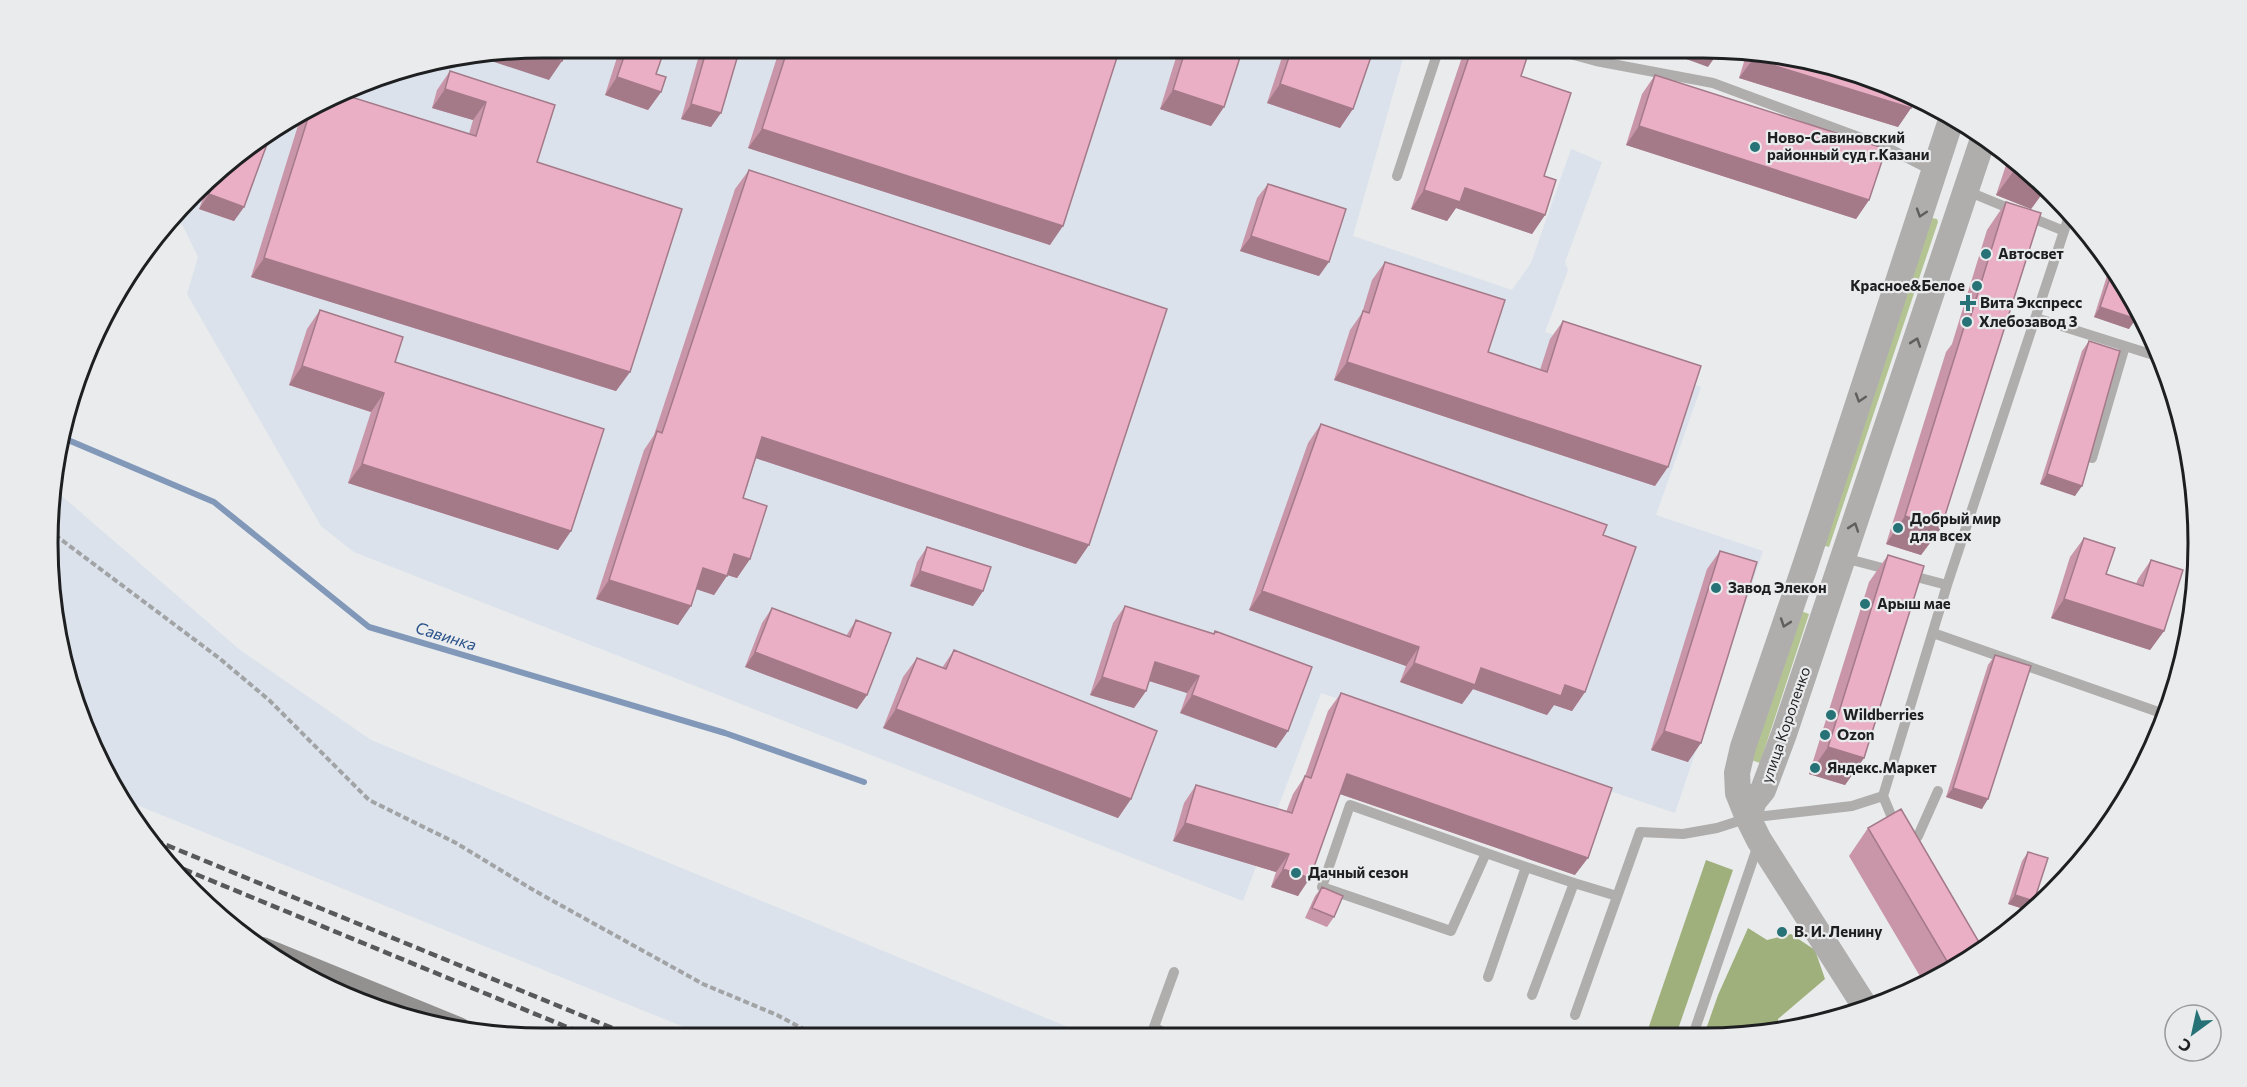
<svg xmlns="http://www.w3.org/2000/svg" width="2247" height="1087" font-family="Commissioner,sans-serif">
  <rect width="100%" height="100%" fill="#e9ebed"/>
  <path fill="#dbe2eb" d="M 543,48 L 1406,48 L 1353,236 L 1512,290 L 1531,263 L 1571,149 L 1602,162 L 1565,262 L 1568,270 L 1545,332 L 1701,387 L 1656,515 L 1763,551 L 1675,813 L 1321,693 L 1243,901 L 354,552 L 321,526 L 187,294 L 198,257 L 183,226 L 173,215 L 242,151 L 384,74 Z
    M 56,491 L 240,650 L 371,740 L 1092,1037 L 711,1038 L 127,801 L 99,763 L 52,608 Z"/>
  <path fill="#b3c392" d="M 1932,218 L 1937,219 L 1938,222 L 1829,547 L 1822,545 Z
    M 1801,611 L 1809,614 L 1760,763 L 1751,760 Z"/>
  <path fill="#a0b07c" d="M 1706,860 L 1733,870 L 1676,1035 L 1646,1035 Z
    M 1748,928 L 1767,940 L 1791,934 L 1815,950 L 1825,979 L 1778,1019 L 1779,1032 L 1769,1035 L 1704,1035 L 1718,995 Z"/>
  <g fill="none" stroke-linecap="round" stroke-linejoin="round">
    <path stroke="#8198b9" stroke-width="6" d="M 61,437 L 214,502 L 369,627 L 725,733 L 864,782"/>
    <path stroke="#a1a3a5" stroke-width="4" stroke-dasharray="6 3" stroke-linecap="butt" d="M 55,535 L 219,658 L 269,700 L 369,800 L 456,843 L 535,891 L 703,984 L 777,1015 L 820,1038"/>
    <path stroke="#afaead" stroke-width="10" d="M 1548,48 L 1596,61 L 1713,83 L 1888,148 L 1935,172
      M 1596,61 L 1600,48
      M 1397,176 L 1439,48
      M 1967,191 L 2064,231
      M 2036,318 L 2163,358
      M 2092,458 L 2125,346
      M 1844,558 L 1894,571
      M 1947,585 L 2070,213
      M 1933,633 L 2167,715
      M 1896,827 L 1883,796 L 1947,585 L 1909,575
      M 1907,848 L 1918,836 L 1938,791
      M 1486,853 L 1451,931 L 1322,887 L 1350,805 L 1526,867
      M 1488,977 L 1526,867 L 1574,883
      M 1532,995 L 1574,883 L 1617,896
      M 1575,1015 L 1640,832 L 1683,834 L 1717,828 L 1748,818 L 1852,806 L 1883,796
      M 1693,1035 L 1758,845
      M 1172,1037 L 1154,1027 L 1174,972"/>
    <path stroke="#afaead" stroke-width="26" d="M 1748,818 L 1754,801 L 1763,790 L 1784,734 L 1984,136
      M 1866,1008 L 1759,840 L 1748,818 L 1738,793 L 1737,773 L 1743,747 L 1805,566 L 1952,117"/>
    <path stroke="#929190" stroke-width="28" d="M 262,951 L 458,1031"/>
    <path stroke="#57595a" stroke-width="4.5" stroke-dasharray="9 4.5" stroke-linecap="butt" d="M 154,840 L 639,1039
      M 171,864 L 596,1039"/>
  </g>
  <path fill="#c996a9" d="M 620,48 L 665,48 L 656,74 L 661,92 L 648,110 L 605,95 Z
    M 701,48 L 740,48 L 711,127 L 681,119 Z
    M 780,48 L 1120,48 L 1050,245 L 748,148 Z
    M 1179,48 L 1243,48 L 1224,107 L 1211,126 L 1160,109 Z
    M 1285,48 L 1374,48 L 1340,128 L 1267,103 Z
    M 1465,48 L 1530,48 L 1521,76 L 1544,176 L 1545,215 L 1532,234 L 1456,208 L 1447,221 L 1411,209 Z
    M 1747,52 L 1801,58 L 1911,108 L 1898,127 L 1739,78 Z
    M 450,71 L 555,105 L 537,162 L 630,372 L 616,391 L 251,277 L 300,119 L 345,95 L 469,134 L 473,120 L 432,108 L 437,90 Z
    M 1655,75 L 1869,200 L 1856,219 L 1626,145 L 1642,94 Z
    M 242,151 L 244,207 L 234,221 L 199,209 L 209,182 Z
    M 2009,156 L 2047,187 L 2031,209 L 1996,195 Z
    M 749,170 L 1076,564 L 756,458 L 743,498 L 750,559 L 737,578 L 727,575 L 714,595 L 696,589 L 678,625 L 596,599 L 644,450 L 654,435 L 735,189 Z
    M 1268,184 L 1319,276 L 1240,251 L 1257,198 Z
    M 2006,202 L 1941,528 L 1921,555 L 1886,544 L 1946,352 L 1952,344 L 1987,230 Z
    M 1385,262 L 1488,352 L 1540,370 L 1550,339 L 1563,321 L 1655,486 L 1334,380 L 1350,330 L 1362,313 L 1372,280 Z
    M 2111,263 L 2116,268 L 2129,329 L 2094,317 Z
    M 320,310 L 395,362 L 571,531 L 558,550 L 348,483 L 371,412 L 289,385 L 307,329 Z
    M 2089,341 L 2075,496 L 2040,484 L 2082,351 Z
    M 1321,424 L 1603,535 L 1585,692 L 1572,711 L 1554,705 L 1547,715 L 1473,689 L 1462,704 L 1400,682 L 1406,666 L 1249,610 L 1308,443 Z
    M 2197,523 L 2198,536 L 2193,535 Z
    M 2084,538 L 2106,574 L 2136,584 L 2138,579 L 2151,560 L 2164,631 L 2150,650 L 2051,618 L 2070,557 Z
    M 927,547 L 983,591 L 973,606 L 910,586 L 917,562 Z
    M 1720,551 L 1688,762 L 1651,750 L 1707,569 Z
    M 1888,555 L 1864,758 L 1845,785 L 1809,774 L 1869,582 Z
    M 1125,606 L 1213,634 L 1215,631 L 1288,731 L 1276,748 L 1180,713 L 1187,693 L 1149,681 L 1146,691 L 1134,708 L 1090,695 L 1113,623 Z
    M 772,608 L 846,636 L 856,620 L 867,695 L 857,709 L 745,667 L 762,623 Z
    M 954,650 L 1131,799 L 1118,818 L 883,728 L 903,677 L 917,658 L 942,668 Z
    M 1995,655 L 1982,809 L 1946,797 L 1988,665 Z
    M 1341,693 L 1575,875 L 1340,794 L 1298,896 L 1271,887 L 1276,872 L 1173,841 L 1184,803 L 1196,785 L 1286,812 L 1293,794 L 1305,776 L 1328,711 Z
    M 1868,828 L 1983,949 L 1924,983 L 1849,856 Z
    M 2028,852 L 2034,901 L 2027,910 L 2008,904 L 2022,861 Z
    M 1322,887 L 1334,917 L 1327,927 L 1305,918 L 1315,896 Z"/>
  <path fill="#a47a89" d="M 1656,48 L 1704,48 L 1720,50 L 1708,67 Z
    M 529,50 L 562,61 L 549,80 L 482,58 Z
    M 1753,59 L 1911,108 L 1898,127 L 1739,78 Z
    M 617,77 L 661,92 L 648,110 L 605,95 Z
    M 1280,84 L 1353,109 L 1340,128 L 1267,103 Z
    M 445,89 L 486,102 L 473,120 L 432,108 Z
    M 1173,90 L 1224,107 L 1211,126 L 1160,109 Z
    M 691,104 L 721,113 L 711,127 L 681,119 Z
    M 1639,126 L 1869,200 L 1856,219 L 1626,145 Z
    M 762,129 L 1063,226 L 1050,245 L 748,148 Z
    M 2016,168 L 2030,174 L 2047,187 L 2031,209 L 1996,195 Z
    M 1465,188 L 1545,215 L 1532,234 L 1456,208 L 1447,221 L 1411,209 L 1424,190 Z
    M 209,194 L 244,207 L 234,221 L 199,209 Z
    M 1251,236 L 1329,262 L 1319,276 L 1240,251 Z
    M 264,258 L 630,372 L 616,391 L 251,277 Z
    M 2100,307 L 2136,319 L 2129,329 L 2094,317 Z
    M 1347,362 L 1668,467 L 1655,486 L 1334,380 Z
    M 302,366 L 384,393 L 371,412 L 289,385 Z
    M 762,437 L 1089,545 L 1076,564 L 749,456 Z
    M 362,464 L 571,531 L 558,550 L 348,483 Z
    M 2047,474 L 2082,486 L 2075,496 L 2040,484 Z
    M 1905,516 L 1941,528 L 1921,555 L 1886,544 Z
    M 2197,528 L 2198,536 L 2193,535 Z
    M 734,554 L 750,559 L 737,578 L 721,573 Z
    M 703,568 L 727,576 L 714,595 L 690,587 Z
    M 920,571 L 983,591 L 973,606 L 910,586 Z
    M 609,580 L 691,606 L 678,625 L 596,599 Z
    M 1262,591 L 1419,647 L 1406,666 L 1249,610 Z
    M 2064,599 L 2164,631 L 2150,650 L 2051,618 Z
    M 755,652 L 867,695 L 857,709 L 745,667 Z
    M 1155,662 L 1199,676 L 1187,693 L 1143,679 Z
    M 1414,663 L 1481,668 L 1565,685 L 1585,692 L 1572,711 L 1554,705 L 1547,715 L 1473,689 L 1462,704 L 1400,682 Z
    M 1102,677 L 1146,691 L 1134,708 L 1090,695 Z
    M 1192,695 L 1288,731 L 1276,748 L 1180,713 Z
    M 896,709 L 1131,799 L 1118,818 L 883,728 Z
    M 1664,731 L 1701,743 L 1688,762 L 1651,750 Z
    M 1828,747 L 1864,758 L 1845,785 L 1809,774 Z
    M 1347,774 L 1588,858 L 1575,875 L 1334,792 Z
    M 1953,788 L 1988,799 L 1982,809 L 1946,797 Z
    M 1185,823 L 1289,854 L 1276,872 L 1173,841 Z
    M 1283,869 L 1310,878 L 1298,896 L 1271,887 Z
    M 2015,895 L 2034,901 L 2027,910 L 2008,904 Z"/>
  <path fill="#eaafc4" stroke="#a47a89" stroke-width="1.5" d="M 543,48 L 566,48 L 562,61 L 529,50 Z
    M 627,48 L 665,48 L 656,74 L 666,77 L 661,92 L 617,77 Z
    M 707,48 L 740,48 L 721,113 L 691,104 Z
    M 788,48 L 1120,48 L 1063,226 L 762,129 Z
    M 1186,48 L 1243,48 L 1224,107 L 1173,90 Z
    M 1292,48 L 1374,48 L 1353,109 L 1280,84 Z
    M 1472,48 L 1530,48 L 1521,76 L 1571,93 L 1544,176 L 1556,180 L 1545,215 L 1465,188 L 1460,202 L 1424,190 Z
    M 1754,53 L 1801,58 L 1893,86 L 1914,97 L 1911,108 L 1753,59 Z
    M 450,71 L 555,105 L 537,162 L 682,209 L 630,372 L 264,258 L 309,115 L 345,95 L 476,136 L 486,102 L 445,89 Z
    M 1655,75 L 1886,149 L 1869,200 L 1639,126 Z
    M 270,136 L 244,207 L 209,194 L 216,175 L 242,151 Z
    M 2017,163 L 2030,174 L 2016,168 Z
    M 749,170 L 1167,309 L 1089,545 L 762,437 L 743,498 L 767,506 L 750,559 L 734,554 L 727,576 L 703,568 L 691,606 L 609,580 L 657,431 L 662,433 Z
    M 1268,184 L 1346,209 L 1329,262 L 1251,236 Z
    M 2006,202 L 2041,213 L 1941,528 L 1905,516 L 1965,324 L 1968,325 Z
    M 1385,262 L 1505,300 L 1488,352 L 1547,372 L 1563,321 L 1701,366 L 1668,467 L 1347,362 L 1363,311 L 1369,313 Z
    M 2114,266 L 2138,311 L 2136,319 L 2100,307 Z
    M 320,310 L 403,337 L 395,362 L 604,429 L 571,531 L 362,464 L 384,393 L 302,366 Z
    M 2089,341 L 2120,351 L 2082,486 L 2047,474 Z
    M 1321,424 L 1607,525 L 1603,535 L 1636,547 L 1585,692 L 1565,685 L 1561,696 L 1481,668 L 1475,685 L 1414,663 L 1419,647 L 1262,591 Z
    M 2084,538 L 2115,548 L 2106,574 L 2143,586 L 2151,560 L 2183,570 L 2164,631 L 2064,599 Z
    M 927,547 L 991,567 L 983,591 L 920,571 Z
    M 1720,551 L 1757,562 L 1701,743 L 1664,731 Z
    M 1888,555 L 1924,566 L 1864,758 L 1828,747 Z
    M 1125,606 L 1214,634 L 1215,631 L 1312,667 L 1288,731 L 1192,695 L 1199,676 L 1155,662 L 1146,691 L 1102,677 Z
    M 772,608 L 850,637 L 856,620 L 891,633 L 867,695 L 755,652 Z
    M 954,650 L 1157,731 L 1131,799 L 896,709 L 917,658 L 946,669 Z
    M 1995,655 L 2031,666 L 1988,799 L 1953,788 Z
    M 1341,693 L 1612,788 L 1588,858 L 1347,774 L 1310,878 L 1283,869 L 1289,854 L 1185,823 L 1196,785 L 1292,813 L 1305,776 L 1311,778 Z
    M 1901,809 L 1983,949 L 1951,968 L 1868,828 Z
    M 2028,852 L 2048,858 L 2034,901 L 2015,895 Z
    M 1322,887 L 1343,896 L 1334,917 L 1312,908 Z"/>
  <defs><path id="oneway-chevron" d="M-2-3.5L2.5 0L-2 3.5" fill="none" stroke-width="1.6" stroke-linecap="round" stroke-linejoin="round" transform="scale(1.5)"/></defs>
  <g stroke="#5f5f5f">
    <use href="#oneway-chevron" transform="translate(1921 213) rotate(108)"/>
    <use href="#oneway-chevron" transform="translate(1916 342) rotate(-71)"/>
    <use href="#oneway-chevron" transform="translate(1860 398) rotate(108)"/>
    <use href="#oneway-chevron" transform="translate(1854 527) rotate(-71)"/>
    <use href="#oneway-chevron" transform="translate(1785 623) rotate(109)"/>
  </g>
  <g fill="#277276" stroke="#e9ebed" stroke-width="2">
    <circle cx="1755" cy="147" r="6"/>
    <circle cx="1986" cy="254" r="6"/>
    <circle cx="1977" cy="286" r="6"/>
    <path d="M1965 294h6v6h6v6h-6v6h-6v-6h-6v-6h6z"/>
    <circle cx="1967" cy="322" r="6"/>
    <circle cx="1898" cy="528" r="6"/>
    <circle cx="1716" cy="588" r="6"/>
    <circle cx="1865" cy="604" r="6"/>
    <circle cx="1831" cy="715" r="6"/>
    <circle cx="1825" cy="735" r="6"/>
    <circle cx="1815" cy="768" r="6"/>
    <circle cx="1296" cy="873" r="6"/>
    <circle cx="1782" cy="932" r="6"/>
  </g>
  <g text-anchor="middle" stroke-width="4.5" stroke-linejoin="round" paint-order="stroke">
    <g font-size="15" font-weight="bold" fill="#1e1f20" stroke="#e9ebed" text-anchor="start">
      <text x="1767" y="143">Ново-Савиновский<tspan x="1767" dy="17">районный суд г.Казани</tspan></text>
      <text x="1998" y="259">Автосвет</text>
      <text x="1965" y="291" text-anchor="end">Красное&amp;Белое</text>
      <text x="1980" y="308">Вита Экспресс</text>
      <text x="1979" y="327">Хлебозавод 3</text>
      <text x="1910" y="524">Добрый мир<tspan x="1910" dy="17">для всех</tspan></text>
      <text x="1728" y="593">Завод Элекон</text>
      <text x="1877" y="609">Арыш мае</text>
      <text x="1843" y="720">Wildberries</text>
      <text x="1837" y="740">Ozon</text>
      <text x="1827" y="773">Яндекс.Маркет</text>
      <text x="1308" y="878">Дачный сезон</text>
      <text x="1794" y="937">В. И. Ленину</text>
    </g>
    <g font-size="15" fill="#1e1f20" stroke="#e9ebed">
      <text transform="translate(1786 725) rotate(-71)" y="5">улица Короленко</text>
    </g>
    <g font-size="16" font-style="italic" fill="#285189" stroke="#e9ebed">
      <text transform="translate(446 636) rotate(17)" y="6">Савинка</text>
    </g>
  </g>
  <path d="M0 0H2247V1087H0ZM543 58H1703A485 485 0 0 1 2188 543V543A485 485 0 0 1 1703 1028H543A485 485 0 0 1 58 543V543A485 485 0 0 1 543 58Z" fill="#e9ebed" fill-rule="evenodd"/>
  <path fill="none" stroke="#1e1f20" stroke-width="3" d="M543 58H1703A485 485 0 0 1 2188 543V543A485 485 0 0 1 1703 1028H543A485 485 0 0 1 58 543V543A485 485 0 0 1 543 58Z"/>
  <g transform="translate(2193 1033) rotate(213)"><circle r="28" fill="#e9ebed" stroke="#98999b" stroke-width="1.5"/>
  <path d="M0-4.5L10 22L0 15L-10 22Z" fill="#277276"/>
  <text y="-9" font-size="16" font-weight="bold" text-anchor="middle" fill="#1e1f20">С</text>
  </g>
</svg>
